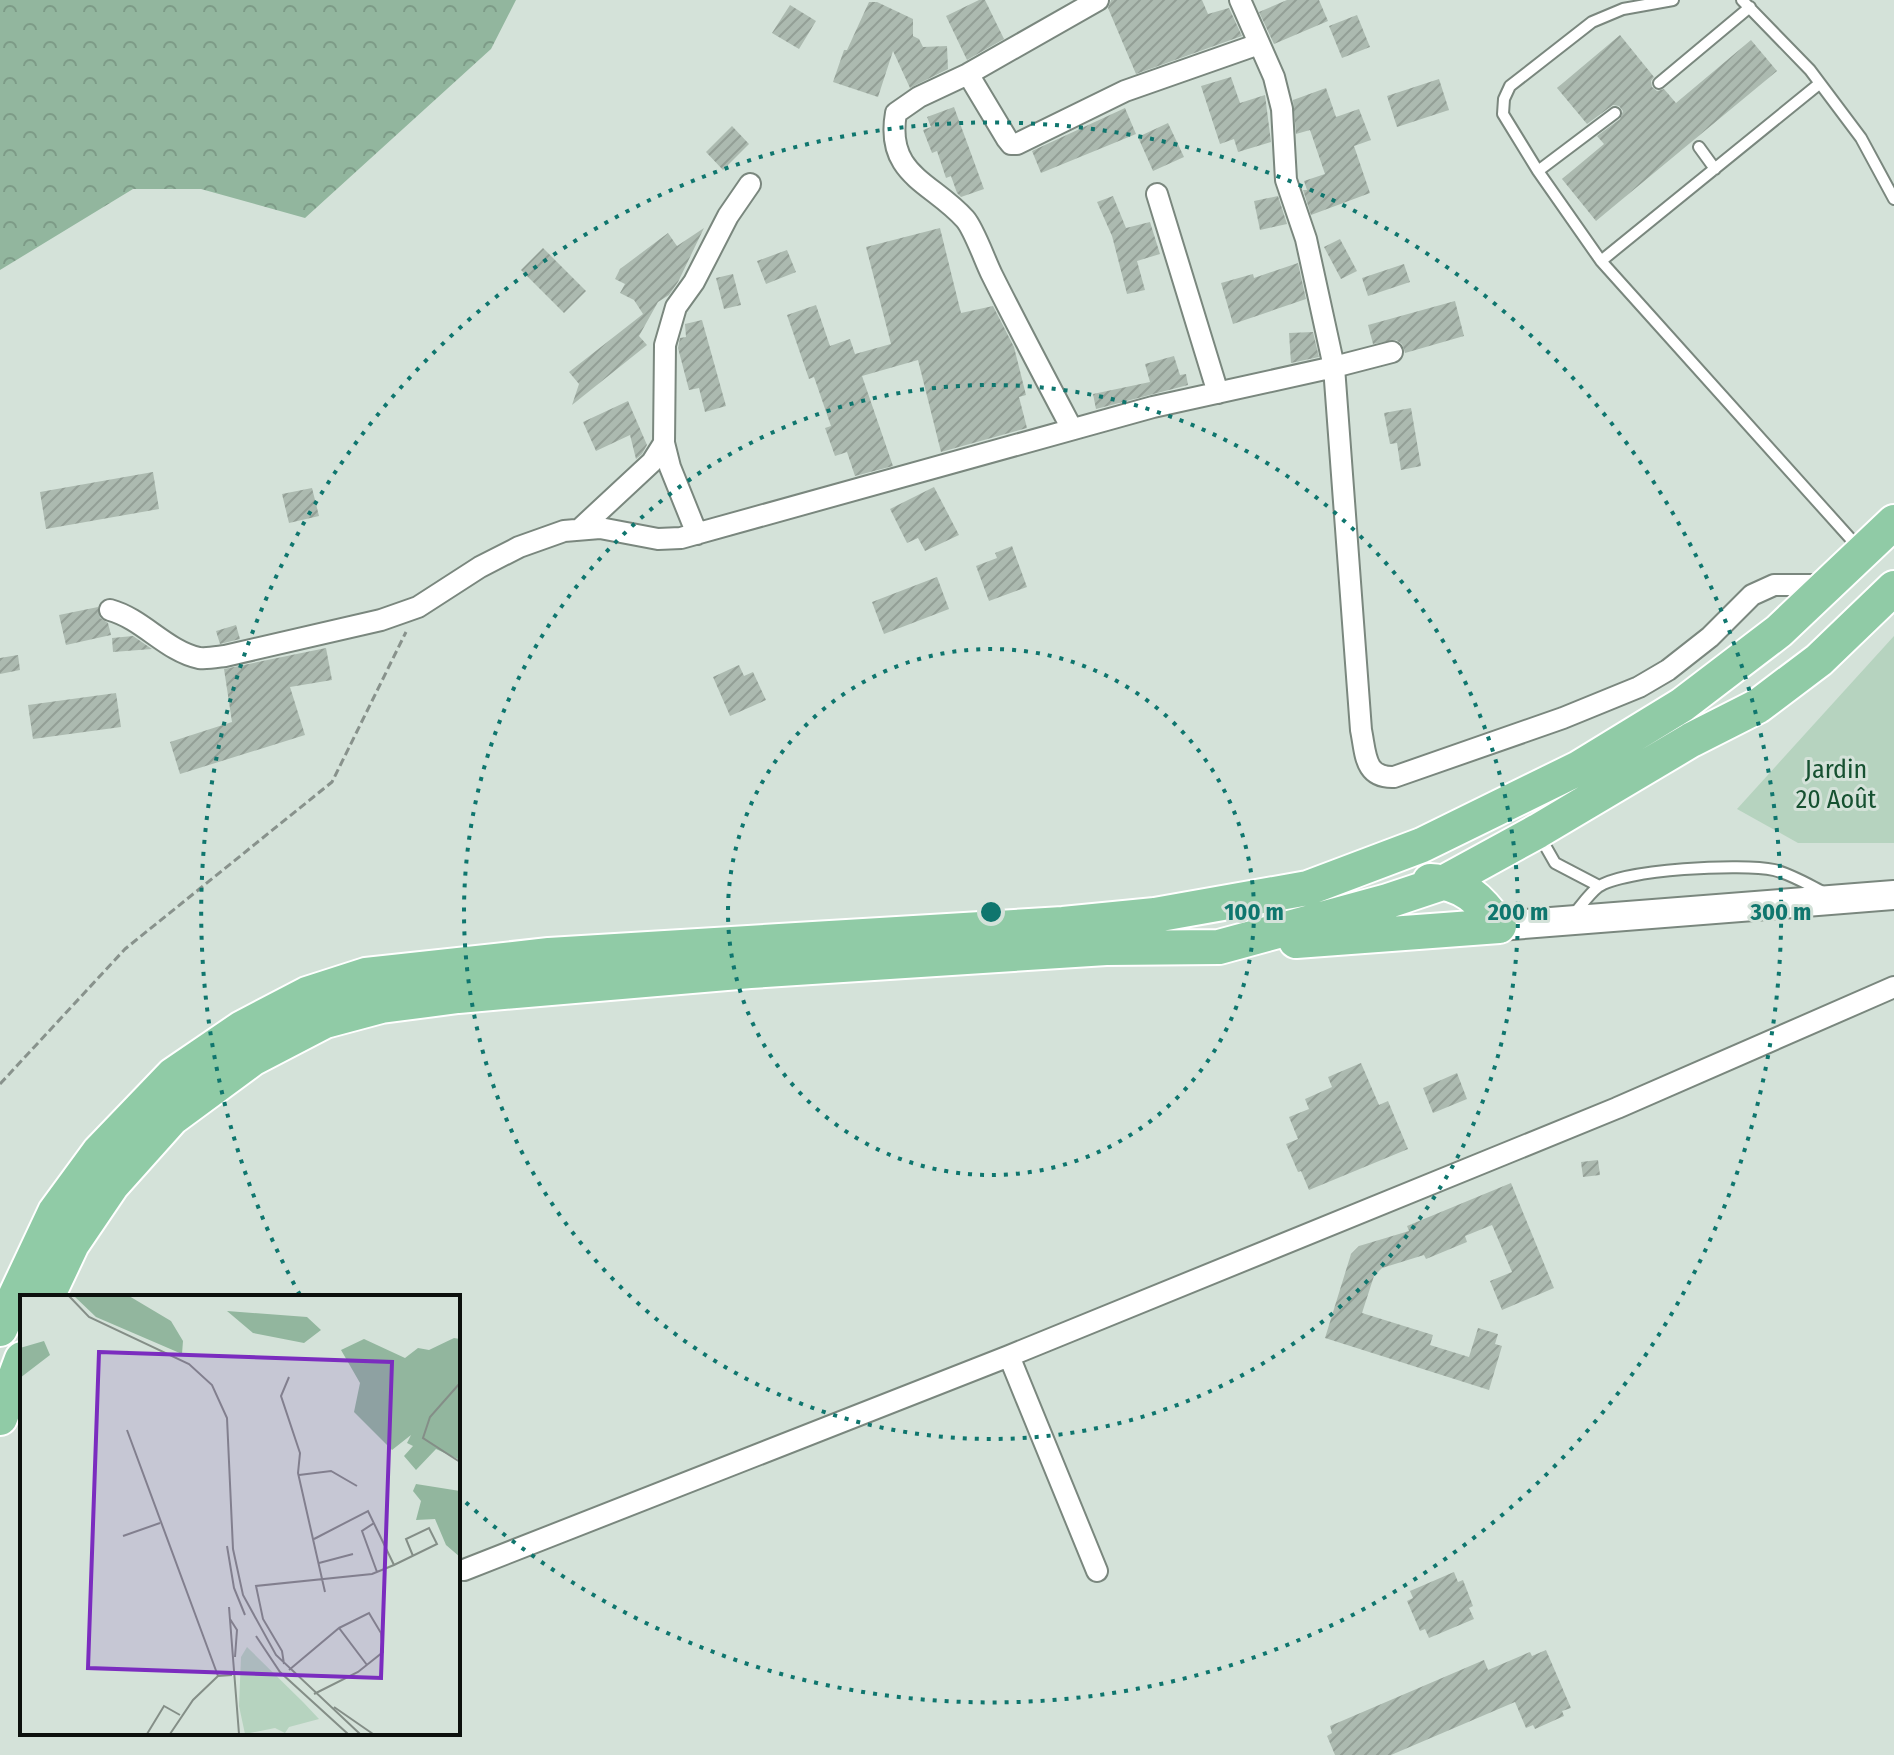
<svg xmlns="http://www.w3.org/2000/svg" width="1894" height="1755" font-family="'Fira Sans Condensed',sans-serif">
  <defs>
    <pattern id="forest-crowns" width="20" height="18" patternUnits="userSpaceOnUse" patternTransform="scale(2)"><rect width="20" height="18" fill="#92b69e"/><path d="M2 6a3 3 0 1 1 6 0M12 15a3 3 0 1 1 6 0" fill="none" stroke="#7d9b87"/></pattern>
    <pattern id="building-hatch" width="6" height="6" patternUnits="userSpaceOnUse" patternTransform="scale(2)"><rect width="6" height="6" fill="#acbab0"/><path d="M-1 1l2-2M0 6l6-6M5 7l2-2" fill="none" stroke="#939f96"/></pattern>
  </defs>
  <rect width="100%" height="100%" fill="#d4e2d9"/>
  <path fill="url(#forest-crowns)" d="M 0,0 L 516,0 L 491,49 L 305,218 L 201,189 L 133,189 L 0,270 Z"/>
  <path fill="#b6d3bf" d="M 1894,636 L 1894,843 L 1798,843 L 1737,809 Z"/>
  <path fill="url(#building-hatch)" d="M 979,0 L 985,0 L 1004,39 L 967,60 L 946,16 Z
    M 1111,0 L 1202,0 L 1208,14 L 1229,8 L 1242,36 L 1136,74 L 1108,8 Z
    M 1287,0 L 1319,0 L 1328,21 L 1274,44 L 1259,12 Z
    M 869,2 L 877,2 L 913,19 L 913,36 L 919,39 L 923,47 L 947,46 L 948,69 L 910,88 L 893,51 L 878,97 L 833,82 L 844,50 L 847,50 Z
    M 790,5 L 816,21 L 799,49 L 772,33 Z
    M 1357,15 L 1370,47 L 1342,58 L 1329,26 Z
    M 1620,35 L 1654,77 L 1651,81 L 1652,87 L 1657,91 L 1664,89 L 1676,103 L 1751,40 L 1777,71 L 1596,221 L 1562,179 L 1604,144 L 1597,136 L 1620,119 L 1623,111 L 1619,106 L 1613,105 L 1587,124 L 1557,88 Z
    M 1231,77 L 1240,103 L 1265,95 L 1271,142 L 1238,152 L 1234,139 L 1220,144 L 1201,86 Z
    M 1439,79 L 1449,110 L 1397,127 L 1387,96 Z
    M 1326,88 L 1336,117 L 1359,109 L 1371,140 L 1354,146 L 1370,193 L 1311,215 L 1303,190 L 1307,190 L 1304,181 L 1325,174 L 1310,130 L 1296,134 L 1293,100 Z
    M 954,107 L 984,189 L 961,197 L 957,193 L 951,176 L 946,178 L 937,151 L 932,153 L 923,130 L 931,127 L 927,117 Z
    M 1125,108 L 1136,134 L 1041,173 L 1032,151 Z
    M 1168,123 L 1184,157 L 1153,171 L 1138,137 Z
    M 732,126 L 749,144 L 723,170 L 706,152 Z
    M 1113,196 L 1126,228 L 1150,222 L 1160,254 L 1137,261 L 1145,290 L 1127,294 L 1112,236 L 1097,202 Z
    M 1278,196 L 1287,224 L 1260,230 L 1254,201 Z
    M 704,228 L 678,282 L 669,295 L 658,302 L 639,336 L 647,345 L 572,405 L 579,384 L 569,372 L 643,314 L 634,300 L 620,293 L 625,284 L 615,279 L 620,269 L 668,233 L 677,246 Z
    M 940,228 L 961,313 L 993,306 L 1014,347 L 1026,395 L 1019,397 L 1027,428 L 941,452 L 918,360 L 862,376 L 893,466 L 855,476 L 847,452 L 835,456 L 825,428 L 831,426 L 814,377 L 809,379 L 787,315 L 816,305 L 830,346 L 850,339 L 855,354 L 891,344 L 866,247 Z
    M 1340,239 L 1357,271 L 1341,279 L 1324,247 Z
    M 543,248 L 586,291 L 564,313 L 521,270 Z
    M 787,250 L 796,272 L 766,284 L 757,261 Z
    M 1298,263 L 1306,299 L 1233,324 L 1221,283 L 1253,274 L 1254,278 Z
    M 1404,264 L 1410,282 L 1368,296 L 1362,278 Z
    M 733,274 L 741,305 L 724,309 L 716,278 Z
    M 1455,301 L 1464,336 L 1405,353 L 1402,344 L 1396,340 L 1373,344 L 1368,325 Z
    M 702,320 L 726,406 L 705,412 L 699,388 L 689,390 L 678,348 L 680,338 L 686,337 L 685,324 Z
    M 1313,332 L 1319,357 L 1291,363 L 1289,333 Z
    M 1174,356 L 1180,375 L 1186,374 L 1188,385 L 1096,409 L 1093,394 L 1150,382 L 1145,364 Z
    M 628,401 L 647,445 L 642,454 L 636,459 L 630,435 L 596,451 L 583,422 Z
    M 1411,408 L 1421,466 L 1401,470 L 1397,443 L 1390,444 L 1384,413 Z
    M 153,472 L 159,509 L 46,529 L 40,492 Z
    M 934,487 L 959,535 L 925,551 L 918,538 L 907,543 L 890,509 Z
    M 312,488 L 319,516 L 289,523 L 282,494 Z
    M 1012,546 L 1027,587 L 989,601 L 976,566 L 997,558 L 995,553 Z
    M 937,577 L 949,609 L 884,634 L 872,602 Z
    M 98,607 L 100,618 L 108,623 L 111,635 L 66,645 L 59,615 Z
    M 236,625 L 240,639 L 220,644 L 216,631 Z
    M 133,636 L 152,649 L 113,652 L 112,638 Z
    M 326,648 L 332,680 L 290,687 L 305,735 L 180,774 L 170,742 L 232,722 L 224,669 Z
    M 18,655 L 20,670 L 0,674 L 0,658 Z
    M 739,665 L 744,676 L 753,672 L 766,700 L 730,716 L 713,677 Z
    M 116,693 L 121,727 L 33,739 L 28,705 Z
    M 1361,1063 L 1379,1105 L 1388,1101 L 1408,1149 L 1309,1190 L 1301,1171 L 1298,1172 L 1286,1144 L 1298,1139 L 1289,1117 L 1309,1109 L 1305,1099 L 1332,1087 L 1328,1077 Z
    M 1457,1073 L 1467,1099 L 1433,1113 L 1423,1088 Z
    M 1598,1160 L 1600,1175 L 1583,1177 L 1581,1162 Z
    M 1511,1183 L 1554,1288 L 1502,1310 L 1490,1281 L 1512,1272 L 1492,1225 L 1465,1236 L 1467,1242 L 1426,1259 L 1424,1255 L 1382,1268 L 1374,1276 L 1362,1313 L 1433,1335 L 1430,1345 L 1469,1357 L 1478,1328 L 1498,1334 L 1495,1344 L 1502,1346 L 1489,1390 L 1325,1338 L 1351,1254 L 1359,1246 L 1409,1231 L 1407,1226 Z
    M 1454,1572 L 1458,1582 L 1463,1580 L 1473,1606 L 1469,1608 L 1474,1619 L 1429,1638 L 1425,1629 L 1420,1631 L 1407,1601 L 1413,1598 L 1410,1591 Z
    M 1546,1650 L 1571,1708 L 1562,1711 L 1564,1716 L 1535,1729 L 1533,1725 L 1526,1728 L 1515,1702 L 1391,1755 L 1335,1755 L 1327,1736 L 1332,1733 L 1330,1726 L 1484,1660 L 1488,1670 L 1530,1652 L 1532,1656 Z"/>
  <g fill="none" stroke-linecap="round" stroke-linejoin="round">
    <defs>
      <path id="service" d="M 1742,0 L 1810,70 L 1861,138 L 1894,199
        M 1659,83 L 1750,7
        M 1819,84 L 1601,261 L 1858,547
        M 1699,147 L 1715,169
        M 1538,171 L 1615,113
        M 1601,261 L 1538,171 L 1503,114 L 1504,99 L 1510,86 L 1592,22 L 1623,9 L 1673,0
        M 1539,835 L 1555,863 L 1599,886
        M 1573,915 C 1581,906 1589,894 1598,887 C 1623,869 1743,863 1774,870 C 1791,874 1809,885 1825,893"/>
      <path id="minor" d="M 1240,0 L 1274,77 L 1282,109 L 1286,180 L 1306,239 L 1334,367 L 1361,730 C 1366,754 1364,778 1394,777 L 1563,718 L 1639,687 L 1668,670 L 1710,637 L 1752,595 L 1774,585 L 1827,585
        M 968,74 L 1007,139 L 1011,144 L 1017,144 L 1125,91 L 1259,44
        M 1157,194 L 1218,393
        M 1072,429 C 1045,378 1018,327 992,275 C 985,261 974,229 965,219 C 932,182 885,175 896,113 L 919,97 L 968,74 L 1098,0
        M 581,528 L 652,462 L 664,443
        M 697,534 L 670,467 L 664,443 L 665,345 L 676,307 L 694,282 L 728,216 L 750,184
        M 110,610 C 143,619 166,651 199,658 C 207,659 217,657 225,656 L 381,620 L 418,607 L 480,567 L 519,547 L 564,531 L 600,528 L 658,539 L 681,538 L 1153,407 L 1334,367 L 1392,352
        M 1009,1356 L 1097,1571
        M 464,1570 L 1009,1356 L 1617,1108 L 1894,987"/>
      <path id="secondary" d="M 1499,926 L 1894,895"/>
      <path id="trunk" d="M 1430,881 C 1464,883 1480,899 1499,926
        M 1296,941 L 1499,926
        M 47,1297 L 72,1244 L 112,1185 L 172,1118 L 252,1059 L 325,1021 L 381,1006 L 458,996 L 750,971 L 1106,948 L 1219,947 L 1388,901 L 1445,882 L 1538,831 L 1691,740 L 1758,706 L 1819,660 L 1894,588
        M 0,1329 L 55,1212 L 99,1152 L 173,1075 L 242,1028 L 307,994 L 366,975 L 549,955 L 1063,924 L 1155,915 L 1308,888 L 1422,845 L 1579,768 L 1682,705 L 1779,631 L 1894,522
        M 0,1418 L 22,1359"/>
    </defs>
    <use href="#service" stroke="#7a877e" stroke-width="14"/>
    <use href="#minor" stroke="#7a877e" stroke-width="24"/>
    <use href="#secondary" stroke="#7a877e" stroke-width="32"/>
    <use href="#trunk" stroke="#fff" stroke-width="38"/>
    <path stroke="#88928c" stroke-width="3" stroke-dasharray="8 4" stroke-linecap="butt" d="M 0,1084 L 125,949 L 332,782 L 406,632"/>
    <use href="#service" stroke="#fff" stroke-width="10"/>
    <use href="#minor" stroke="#fff" stroke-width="20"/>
    <use href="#secondary" stroke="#fff" stroke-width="28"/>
    <use href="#trunk" stroke="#90cba6" stroke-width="34"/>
  </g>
  <g fill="none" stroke="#0f766e" stroke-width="4" stroke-dasharray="4 8">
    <circle cx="991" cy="912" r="263"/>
    <circle cx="991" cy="912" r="527"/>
    <path d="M300 1295A790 790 0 1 1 462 1499"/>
  </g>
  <g text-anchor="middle" stroke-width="6" stroke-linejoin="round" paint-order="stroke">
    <g font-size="26" fill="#165131" stroke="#d4e2d9">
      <text x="1836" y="778">Jardin<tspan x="1836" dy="30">20 Août</tspan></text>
    </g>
  </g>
  <g transform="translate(20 1295)">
    <rect width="440" height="440" fill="#d4e2d9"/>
    <path d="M 54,1 L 109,1 L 151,26 L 163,46 L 162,59 L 76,22 ZM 207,16 L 287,22 L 301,35 L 284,48 L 233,38 ZM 434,43 L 440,44 L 440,165 L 416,154 L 396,175 L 384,161 L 393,151 L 387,148 L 391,140 L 372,155 L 334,117 L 340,88 L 321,55 L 344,44 L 385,63 L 398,53 L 409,55 ZM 24,46 L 30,60 L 0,83 L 0,53 ZM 396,189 L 440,196 L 440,262 L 426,250 L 415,224 L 396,225 L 401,206 L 393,196 Z" fill="#92b69e"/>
    <path d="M 227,352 L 283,407 L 299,424 L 269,432 L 265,438 L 255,433 L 225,439 L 219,411 L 221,362 Z" fill="#b6d3bf"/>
    <path fill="none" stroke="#848e87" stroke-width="2" d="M 49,1 L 69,22 L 169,69 L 192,90 L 207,123 L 213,254 L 223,300 L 256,360 L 340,439M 269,82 L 261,101 L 280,158 L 278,178 L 305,297M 440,88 L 410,122 L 403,143 L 440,167M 107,135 L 198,381M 279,180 L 311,176 L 337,191M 354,228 L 342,236 L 357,277M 103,241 L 140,228M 294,244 L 348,216 L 374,270M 207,251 L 214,293 L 225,320M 299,268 L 333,259M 209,312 L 219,439M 210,324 L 217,335 L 215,362M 236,341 L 260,377 L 328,439M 264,369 L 262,356 L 243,324 L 236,291 L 352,279 L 374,270 L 417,249 L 409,233 L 386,244 L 393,261M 269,375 L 319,333 L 347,370M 294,399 L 338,377 L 363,357 L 361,338 L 349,318 L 319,333M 314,412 L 353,439M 127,439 L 144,411 L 160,420M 150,439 L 173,405 L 198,381 L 212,380"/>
    <path fill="#7b2cbf" fill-opacity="0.15" stroke="#7b2cbf" stroke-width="4" d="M 79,57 L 372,67 L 361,383 L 68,373 Z"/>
    <rect width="440" height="440" fill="none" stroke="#0c100d" stroke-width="4"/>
  </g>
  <circle cx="991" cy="912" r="12" fill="#0f766e" stroke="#d4e2d9" stroke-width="4"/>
  <g font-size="24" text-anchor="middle" font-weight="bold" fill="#0f766e" stroke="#d4e2d9" stroke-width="6" stroke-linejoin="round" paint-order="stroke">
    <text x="1254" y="920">100 m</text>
    <text x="1518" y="920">200 m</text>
    <text x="1781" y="920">300 m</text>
  </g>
</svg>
